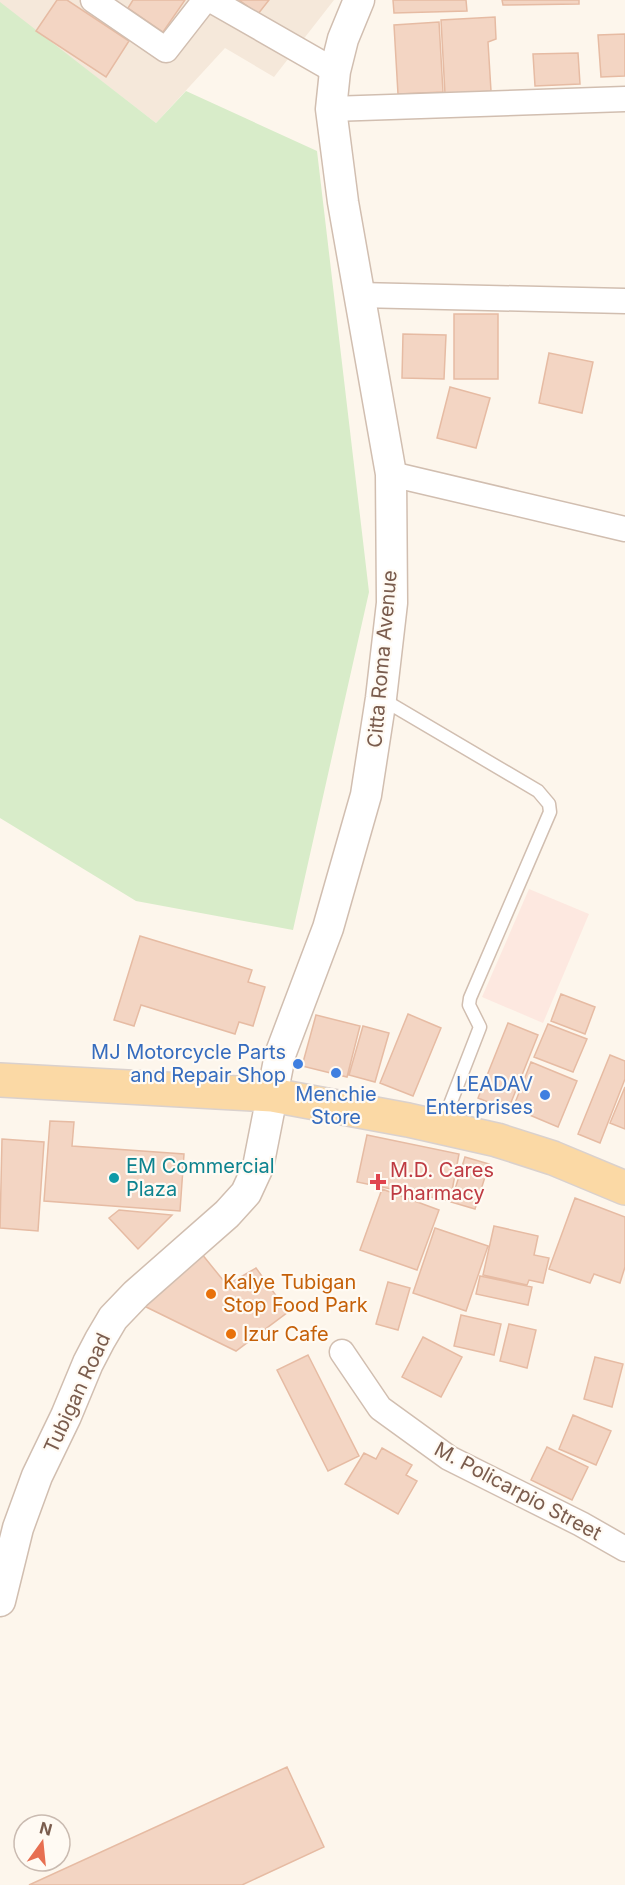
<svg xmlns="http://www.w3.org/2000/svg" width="625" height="1885" font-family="Inter,sans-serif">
  <rect width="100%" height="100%" fill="#fdf6ec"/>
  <path fill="#f5e8da" d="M 0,0 L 334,0 L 274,77 L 225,48 L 156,123 L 0,3 Z"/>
  <path fill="#fde8e0" d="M 529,889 L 589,914 L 543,1023 L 482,997 Z"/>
  <path fill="#d8ecc9" d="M 0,2 L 156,123 L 186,91 L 317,151 L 369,592 L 293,930 L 136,901 L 0,818 Z"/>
  <path fill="#f3d5c3" stroke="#e6bba3" stroke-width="1.5" d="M 57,0 L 67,0 L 129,41 L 106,77 L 36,31 Z
    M 133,0 L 185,0 L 163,32 L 128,8 Z
    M 239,0 L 269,0 L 258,14 Z
    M 393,0 L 466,0 L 467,11 L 394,13 Z
    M 502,0 L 579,0 L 579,4 L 503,5 Z
    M 495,17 L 496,39 L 488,42 L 491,91 L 445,94 L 441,20 Z
    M 439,22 L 443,92 L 398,94 L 394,25 Z
    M 625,34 L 625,76 L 601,77 L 598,35 Z
    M 578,53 L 580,84 L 535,86 L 533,54 Z
    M 454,314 L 498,314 L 498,379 L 454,379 Z
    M 403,334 L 446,335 L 444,379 L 402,378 Z
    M 549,353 L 593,362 L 582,413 L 539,403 Z
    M 450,387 L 490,398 L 476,448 L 437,438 Z
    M 140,936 L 252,970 L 248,982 L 265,987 L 253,1026 L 239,1022 L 235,1034 L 141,1005 L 134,1026 L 114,1020 Z
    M 561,994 L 595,1007 L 585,1034 L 551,1021 Z
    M 408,1014 L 441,1028 L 413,1096 L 380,1083 Z
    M 316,1015 L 360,1026 L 347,1077 L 302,1066 Z
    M 508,1023 L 538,1035 L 508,1110 L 478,1098 Z
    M 548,1024 L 587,1039 L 573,1072 L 534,1057 Z
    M 363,1026 L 389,1033 L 375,1082 L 349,1075 Z
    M 610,1055 L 625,1061 L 625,1079 L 600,1143 L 578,1134 Z
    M 531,1062 L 577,1081 L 558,1127 L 513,1108 Z
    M 625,1087 L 625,1129 L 610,1123 Z
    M 50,1121 L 74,1122 L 72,1146 L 184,1154 L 180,1211 L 44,1201 Z
    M 367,1135 L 459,1154 L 450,1201 L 357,1182 Z
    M 2,1139 L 44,1142 L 38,1231 L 0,1228 Z
    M 465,1157 L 489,1164 L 475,1209 L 451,1202 Z
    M 382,1189 L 439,1210 L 417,1270 L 360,1250 Z
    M 575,1198 L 625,1217 L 625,1267 L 620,1283 L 594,1274 L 590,1283 L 549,1269 Z
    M 119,1210 L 172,1215 L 138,1249 L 109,1218 Z
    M 494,1226 L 538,1236 L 534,1255 L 549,1258 L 543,1283 L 529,1280 L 527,1285 L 483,1275 Z
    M 435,1228 L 488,1246 L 466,1311 L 413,1293 Z
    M 201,1253 L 227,1285 L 256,1268 L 288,1312 L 236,1351 L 136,1302 Z
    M 480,1276 L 532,1287 L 528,1305 L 476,1294 Z
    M 388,1282 L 410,1288 L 398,1330 L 376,1324 Z
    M 461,1315 L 501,1324 L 494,1355 L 454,1346 Z
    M 509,1324 L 536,1330 L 527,1368 L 500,1361 Z
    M 423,1337 L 462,1357 L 441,1397 L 402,1377 Z
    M 308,1355 L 359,1456 L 328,1471 L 277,1370 Z
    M 595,1357 L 623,1364 L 612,1407 L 584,1399 Z
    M 573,1415 L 611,1431 L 596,1465 L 559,1449 Z
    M 547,1447 L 588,1467 L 572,1500 L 531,1480 Z
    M 382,1448 L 412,1465 L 406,1475 L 417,1481 L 398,1514 L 345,1484 L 364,1453 L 376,1459 Z
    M 287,1767 L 324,1847 L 242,1885 L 29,1885 Z"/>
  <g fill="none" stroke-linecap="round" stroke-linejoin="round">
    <defs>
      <path id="service" d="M 382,699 L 538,791 L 549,804 L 550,812 L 470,998 L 469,1005 L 480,1027 L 442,1125"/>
      <path id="minor" d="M 93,0 L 166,50 L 205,0
        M 211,0 L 335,71
        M 331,109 L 625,99
        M 358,295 L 625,301
        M 391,474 L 625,529
        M 342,1352 L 380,1408 L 449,1458 L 581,1524 L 625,1549"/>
      <path id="tertiary" d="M 0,1601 L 18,1528 L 37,1476 L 66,1416 L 88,1363 L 100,1340 L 113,1318 L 136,1294 L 227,1214 L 246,1193 L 258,1167 L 280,1055 L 328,928 L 366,795 L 381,698 L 392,603 L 391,474 L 343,202 L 331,109 L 335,71 L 343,39 L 359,0"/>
      <path id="primary" d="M 0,1080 L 272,1095 L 408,1120 L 497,1140 L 553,1158 L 625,1188"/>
    </defs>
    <use href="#service" stroke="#d1beb0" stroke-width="15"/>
    <use href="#minor" stroke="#d1beb0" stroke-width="27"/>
    <use href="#tertiary" stroke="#d1beb0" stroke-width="33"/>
    <use href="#primary" stroke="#dad1cd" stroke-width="36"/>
    <use href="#service" stroke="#fff" stroke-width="12"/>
    <use href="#minor" stroke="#fff" stroke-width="24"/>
    <use href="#tertiary" stroke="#fff" stroke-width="30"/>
    <use href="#primary" stroke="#fbd9a5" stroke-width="33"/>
  </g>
  <g fill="#3f7fe0" stroke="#fffaf3" stroke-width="2">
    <circle cx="298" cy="1064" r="6"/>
    <circle cx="336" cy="1073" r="6"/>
    <circle cx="545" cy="1095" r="6"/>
  </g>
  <circle fill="#0f9aa8" stroke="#fffaf3" stroke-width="2" cx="114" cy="1178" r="6"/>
  <path fill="#e0444e" stroke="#fffaf3" stroke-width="2" d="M375 1173h6v6h6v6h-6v6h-6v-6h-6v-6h6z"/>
  <g fill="#e8710a" stroke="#fffaf3" stroke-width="2">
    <circle cx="211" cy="1294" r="6"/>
    <circle cx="231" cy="1334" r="6"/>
  </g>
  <g text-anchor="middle" stroke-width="4.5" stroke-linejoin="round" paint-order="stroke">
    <g font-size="20" fill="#7a5c4d" stroke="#fffaf3">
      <text transform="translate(382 659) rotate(-85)" y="7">Citta Roma Avenue</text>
      <text transform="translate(77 1393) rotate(-65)" y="7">Tubigan Road</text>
      <text transform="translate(518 1491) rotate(28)" y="7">M. Policarpio Street</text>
    </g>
    <g font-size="20" fill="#366cbe" stroke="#fffaf3" text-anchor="end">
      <text x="286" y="1059">MJ Motorcycle Parts<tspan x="286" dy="23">and Repair Shop</tspan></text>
      <text x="533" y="1091">LEADAV<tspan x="533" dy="23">Enterprises</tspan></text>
      <text x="336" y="1101" text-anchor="middle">Menchie<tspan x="336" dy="23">Store</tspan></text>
    </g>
    <g font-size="20" fill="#0d838f" stroke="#fffaf3" text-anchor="start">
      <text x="126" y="1173">EM Commercial<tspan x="126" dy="23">Plaza</tspan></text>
    </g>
    <g font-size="20" fill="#be3a42" stroke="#fffaf3" text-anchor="start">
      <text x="390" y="1177">M.D. Cares<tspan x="390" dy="23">Pharmacy</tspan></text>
    </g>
    <g font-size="20" fill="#c56008" stroke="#fffaf3" text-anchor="start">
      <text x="223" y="1289">Kalye Tubigan<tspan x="223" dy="23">Stop Food Park</tspan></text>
      <text x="243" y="1341">Izur Cafe</text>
    </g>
  </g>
  <g transform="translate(42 1843) rotate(15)"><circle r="28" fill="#fffaf3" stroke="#cabbb1" stroke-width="1.5"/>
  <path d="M0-4.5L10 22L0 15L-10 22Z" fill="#e76f51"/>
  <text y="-9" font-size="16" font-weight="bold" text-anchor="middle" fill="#7a5c4d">N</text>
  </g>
</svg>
